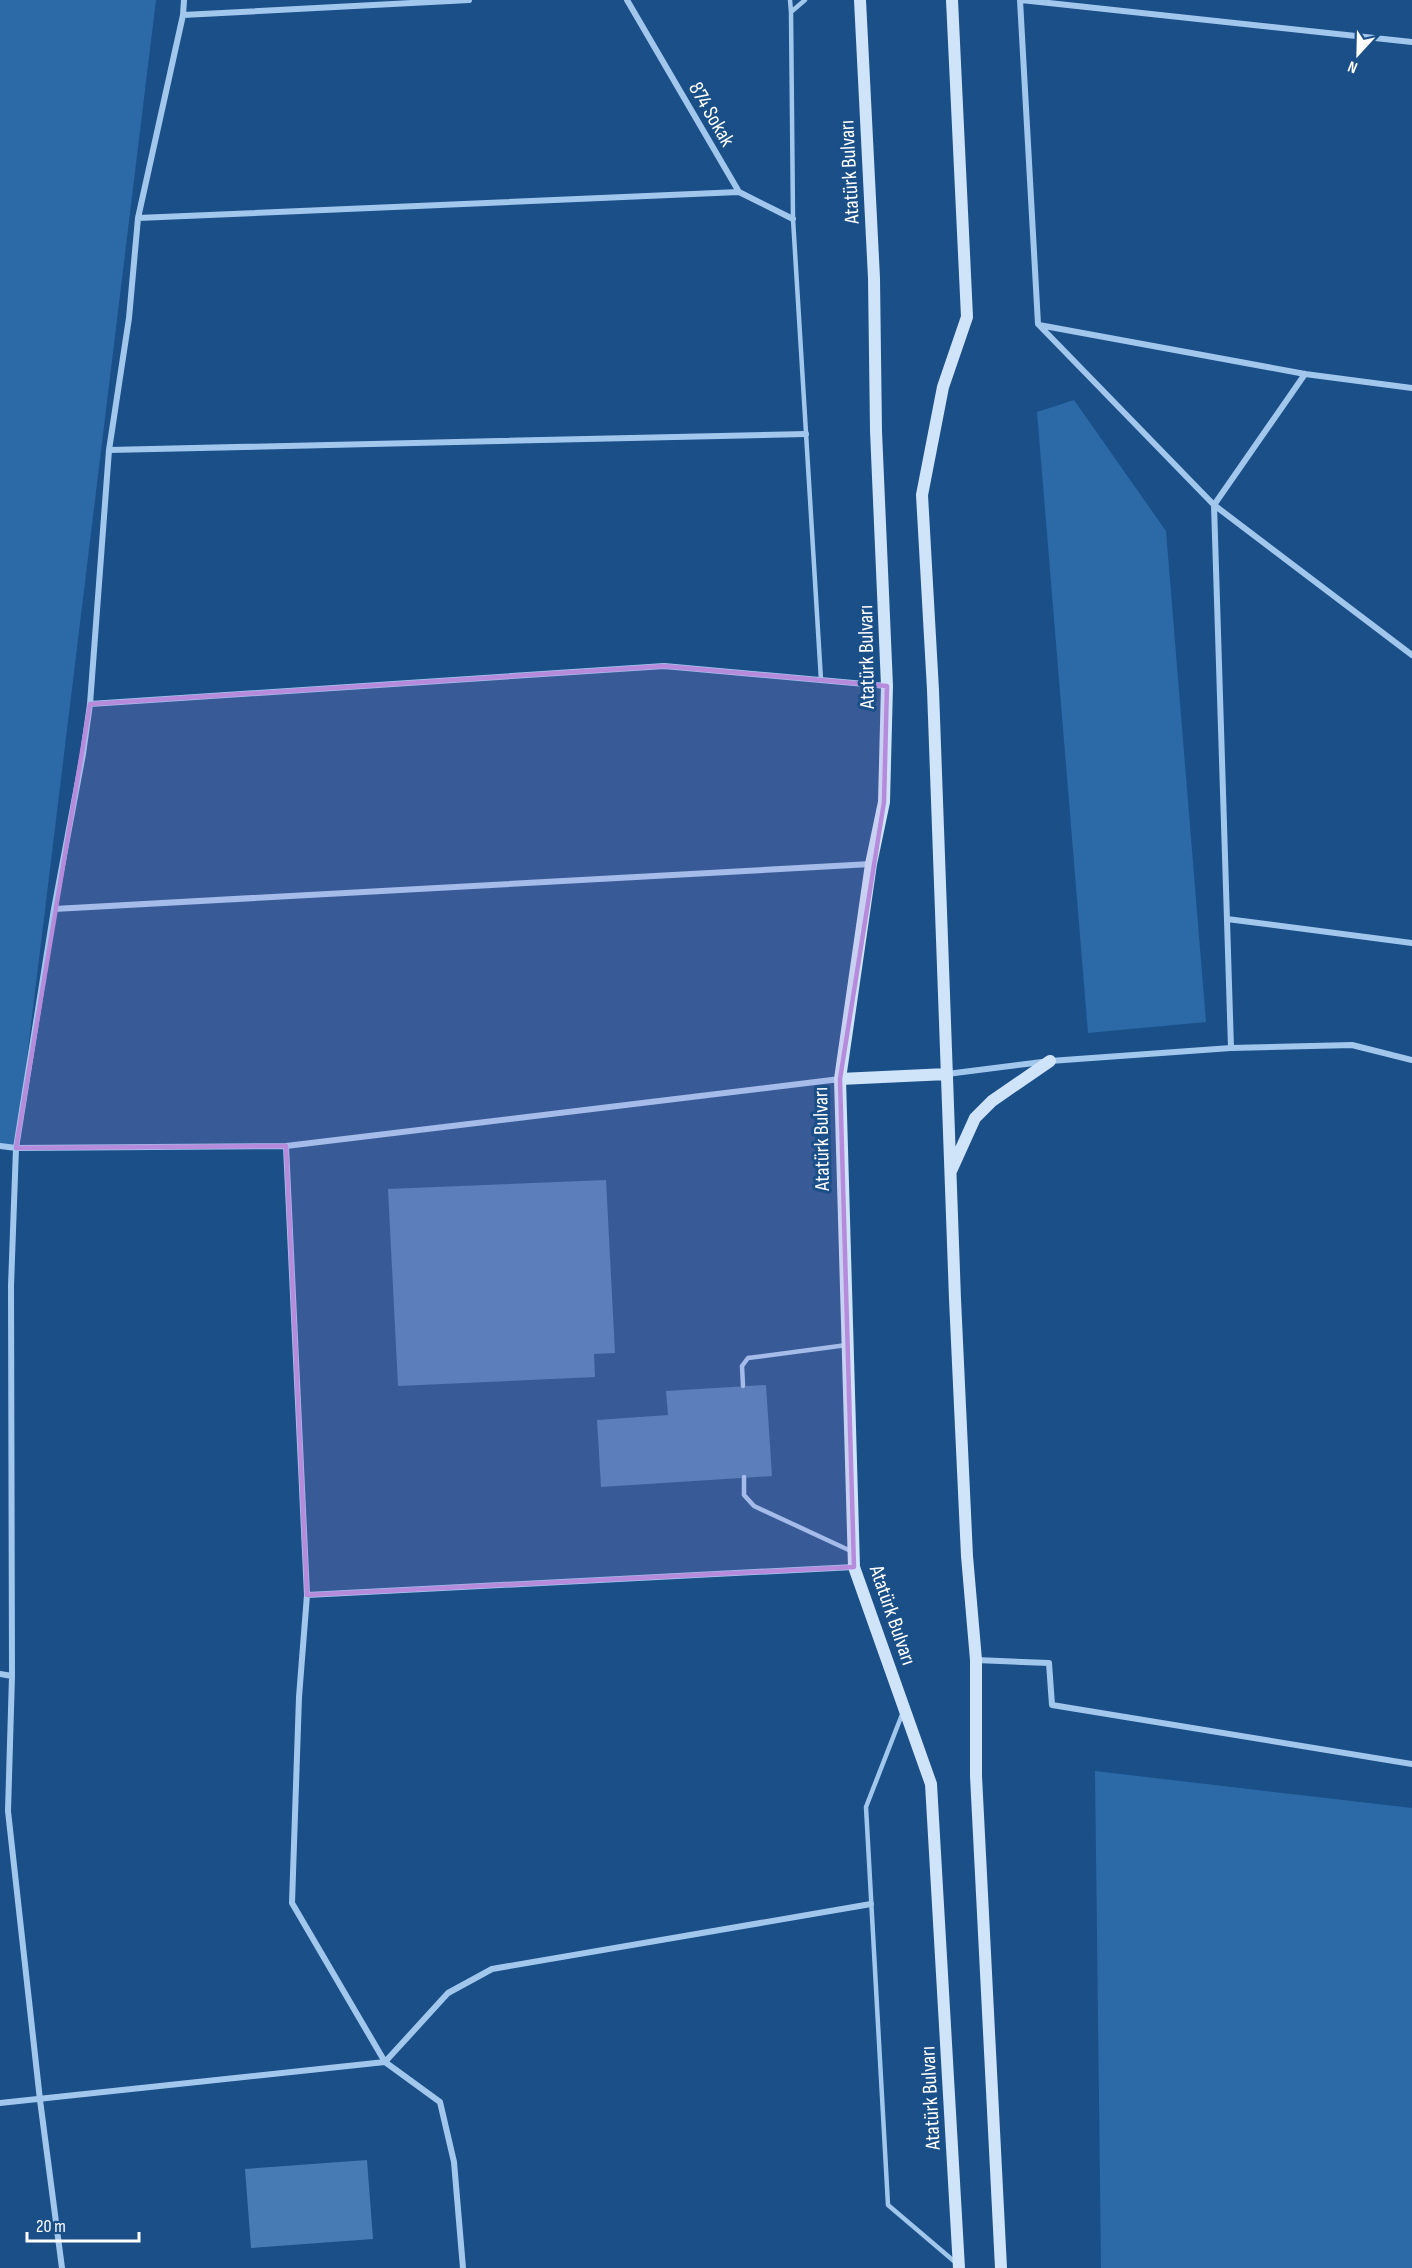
<svg xmlns="http://www.w3.org/2000/svg" width="1412" height="2268" font-family="'Sofia Sans Condensed',sans-serif">
  <rect width="100%" height="100%" fill="#1a4f88"/>
  <path fill="#2c69a7" d="M 0,0 L 156,0 L 16,1148 L 0,1146 Z
    M 1074,400 L 1166,531 L 1206,1022 L 1088,1033 L 1037,412 Z
    M 1095,1771 L 1412,1808 L 1412,2268 L 1101,2268 Z"/>
  <path fill="#467bb3" d="M 606,1180 L 615,1353 L 594,1354 L 595,1377 L 398,1386 L 388,1189 Z
    M 766,1385 L 772,1476 L 601,1487 L 597,1420 L 668,1415 L 666,1391 Z
    M 367,2160 L 373,2239 L 251,2248 L 245,2169 Z"/>
  <g fill="none" stroke-linecap="round" stroke-linejoin="round">
    <path stroke="#a2c7ed" stroke-width="4.5" d="M 790,0 L 791,12
      M 805,0 L 791,12 L 793,219 L 821,680
      M 743,1386 L 742,1366 L 748,1358 L 847,1345
      M 744,1477 L 744,1495 L 754,1506 L 853,1552
      M 903,1712 L 866,1807 L 888,2205 L 955,2262"/>
    <path stroke="#a2c7ed" stroke-width="6" d="M 627,0 L 739,192 L 793,219
      M 1020,0 L 1038,324 L 1214,505 L 1412,655
      M 1021,0 L 1412,42
      M 183,15 L 469,0
      M 138,218 L 739,192
      M 1039,325 L 1305,374 L 1412,388
      M 109,450 L 806,434
      M 90,704 L 664,666 L 887,686
      M 54,909 L 871,864
      M 1227,919 L 1412,943
      M 1231,1048 L 1214,505 L 1305,374
      M 947,1074 L 1050,1061 L 1231,1048 L 1352,1045 L 1412,1060
      M 0,1146 L 16,1148 L 286,1146 L 840,1079
      M 286,1146 L 307,1595 L 299,1697 L 292,1903 L 385,2062 L 448,1993 L 492,1969 L 871,1904
      M 307,1595 L 854,1567
      M 976,1660 L 1049,1663 L 1052,1705 L 1412,1764
      M 0,1674 L 12,1676
      M 0,2103 L 385,2062 L 440,2102 L 454,2162 L 463,2268
      M 62,2268 L 40,2100 L 8,1811 L 12,1676 L 11,1286 L 16,1148 L 54,909 L 83,754 L 90,704 L 109,450 L 129,318 L 138,218 L 183,15 L 184,0"/>
    <path stroke="#cfe3f9" stroke-width="12" d="M 860,0 L 874,278 L 876,431 L 887,686 L 884,802 L 871,864 L 840,1079 L 854,1567 L 931,1784 L 959,2268
      M 952,0 L 967,317 L 943,387 L 922,495 L 933,690 L 955,1299 L 967,1556 L 976,1660 L 976,1776 L 1001,2268
      M 840,1079 L 947,1074
      M 951,1171 L 975,1118 L 992,1101 L 1050,1061"/>
  </g>
  <path fill="#b68bdc" fill-opacity="0.2" stroke="#b68bdc" stroke-width="4.5" stroke-linejoin="round" d="M 664,666 L 887,686 L 884,802 L 840,1079 L 854,1567 L 307,1595 L 286,1146 L 16,1148 L 90,704 Z"/>
  <g text-anchor="middle" stroke-width="6" stroke-linejoin="round" paint-order="stroke">
    <g font-size="21" fill="#fff" stroke="#1a4f88">
      <text transform="translate(712 114) rotate(60)" y="7">874 Sokak</text>
      <text transform="translate(849 172) rotate(-93)" y="7">Atatürk Bulvarı</text>
      <text transform="translate(866 657) rotate(-91)" y="7">Atatürk Bulvarı</text>
      <text transform="translate(821 1139) rotate(-91)" y="7">Atatürk Bulvarı</text>
      <text transform="translate(893 1615) rotate(71)" y="7">Atatürk Bulvarı</text>
      <text transform="translate(930 2098) rotate(-93)" y="7">Atatürk Bulvarı</text>
    </g>
  </g>
  <g transform="translate(1358 54) rotate(202)" stroke="#1a4f88" stroke-width="4.5" paint-order="stroke">
  <path d="M0-4.5L10 22L0 15L-10 22Z" fill="#ffffff"/>
  <text y="-9" font-size="16" font-weight="bold" text-anchor="middle" fill="#ffffff">N</text>
  </g>
  <path d="M27 2232v9h112v-9" fill="none" stroke="#ffffff" stroke-width="3"/>
  <text x="36" y="2232" font-size="18" fill="#ffffff" stroke="#1a4f88" stroke-width="4.5" paint-order="stroke">20 m</text>
</svg>
